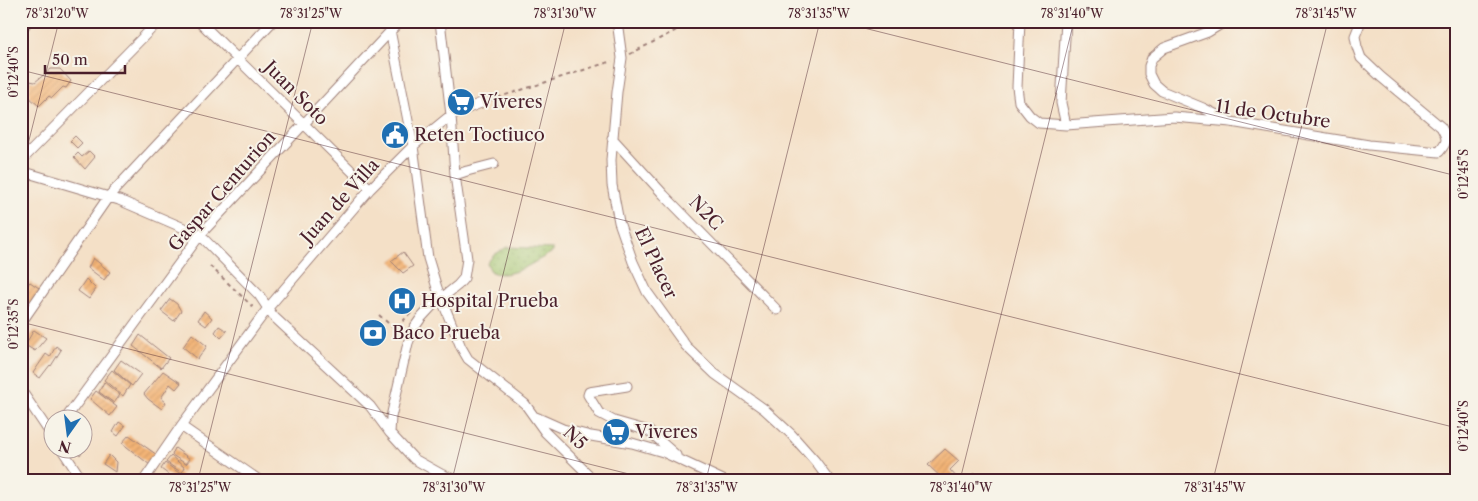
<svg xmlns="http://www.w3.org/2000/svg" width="1478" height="501" font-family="'Libre Caslon Text',serif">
  <defs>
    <pattern id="park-dots" width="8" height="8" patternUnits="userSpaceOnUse" patternTransform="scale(1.25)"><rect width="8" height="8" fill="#a1c46d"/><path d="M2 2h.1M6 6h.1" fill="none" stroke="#859f5a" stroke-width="1.8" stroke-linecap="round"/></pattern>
    <pattern id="building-hatch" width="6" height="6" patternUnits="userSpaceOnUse" patternTransform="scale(1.25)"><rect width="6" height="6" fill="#f3b476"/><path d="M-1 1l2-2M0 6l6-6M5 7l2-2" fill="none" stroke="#d29a66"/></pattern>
  </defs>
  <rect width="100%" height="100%" fill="#f7f3e8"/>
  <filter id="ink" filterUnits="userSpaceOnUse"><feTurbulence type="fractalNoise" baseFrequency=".02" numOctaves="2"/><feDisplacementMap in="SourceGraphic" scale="10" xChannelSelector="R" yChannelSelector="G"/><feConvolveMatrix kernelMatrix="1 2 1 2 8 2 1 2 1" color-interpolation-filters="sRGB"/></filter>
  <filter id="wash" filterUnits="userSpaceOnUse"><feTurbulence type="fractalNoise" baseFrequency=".0096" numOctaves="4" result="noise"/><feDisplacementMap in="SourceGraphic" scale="20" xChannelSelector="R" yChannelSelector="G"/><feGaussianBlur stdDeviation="1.12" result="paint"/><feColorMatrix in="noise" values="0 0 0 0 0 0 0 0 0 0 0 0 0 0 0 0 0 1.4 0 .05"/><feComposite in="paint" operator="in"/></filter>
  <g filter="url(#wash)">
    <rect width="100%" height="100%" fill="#f4e0c7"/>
    <path fill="#f5d2c2" d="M 399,289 L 412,302 L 403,312 L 390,303 L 394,300 L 393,297 Z"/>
    <path fill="url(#park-dots)" stroke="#76724c" d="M 507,247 L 553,249 L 553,252 C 535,261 512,280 491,272 L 487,263 L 494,255 Z"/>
    <g id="blocks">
      <path fill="url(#building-hatch)" d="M 51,69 L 60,69 L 71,81 L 66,88 L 63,87 L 52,98 L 49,96 L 39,106 L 29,97 L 30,81 L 35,82 Z
        M 75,136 L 82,143 L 77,148 L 70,141 Z
        M 89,151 L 95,157 L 85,169 L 74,157 L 78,153 L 82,157 Z
        M 403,252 L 413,266 L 403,273 L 391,261 Z
        M 93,258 L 110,272 L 104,280 L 88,268 Z
        M 86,279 L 96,289 L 89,299 L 78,291 Z
        M 30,282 L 42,290 L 31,307 L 21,300 L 21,287 L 25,287 Z
        M 170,299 L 177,304 L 181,311 L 174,321 L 161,311 Z
        M 204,311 L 212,318 L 206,326 L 198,320 Z
        M 219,326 L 227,331 L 221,338 L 215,332 Z
        M 34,330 L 46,338 L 35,351 L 25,345 Z
        M 192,334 L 207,346 L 198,359 L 183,347 Z
        M 140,335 L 169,358 L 161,368 L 133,346 Z
        M 56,346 L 61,350 L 51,366 L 50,365 L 40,378 L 33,373 L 46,354 L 50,357 Z
        M 121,360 L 141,374 L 132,386 L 114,370 Z
        M 112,370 L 130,385 L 123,396 L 104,380 Z
        M 163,371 L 181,383 L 176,389 L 170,384 L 161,398 L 166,402 L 162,409 L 148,399 L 144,394 Z
        M 104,382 L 120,395 L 114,403 L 99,392 Z
        M 96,391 L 117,407 L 110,416 L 90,399 Z
        M 119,422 L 125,426 L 118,436 L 113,432 Z
        M 82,430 L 91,440 L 80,455 L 75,448 L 82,448 Z
        M 129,435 L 157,455 L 150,465 L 122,443 Z
        M 175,448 L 190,459 L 186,464 L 172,455 Z
        M 945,449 L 959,461 L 950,470 L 958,479 L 957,480 L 944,480 L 928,465 Z
        M 109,455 L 116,462 L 115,472 L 103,464 Z
        M 171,456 L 184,467 L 182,473 L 166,462 Z
        M 165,463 L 182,475 L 178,480 L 176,480 L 161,469 Z
        M 975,473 L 981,480 L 959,480 L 966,475 L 969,479 Z"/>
    </g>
  </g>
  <g filter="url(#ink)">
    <use href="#blocks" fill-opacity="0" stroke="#9f8079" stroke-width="1"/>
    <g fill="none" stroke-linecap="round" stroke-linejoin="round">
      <defs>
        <path id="minor" d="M 199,21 L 370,189
          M 617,21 L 622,58 L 617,92 L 611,160 L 612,185 L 619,222 L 633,262 L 647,292 L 686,346 L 715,374 L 764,409 L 791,434 L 815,461 L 829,480
          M 1020,21 L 1017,87 L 1019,102 L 1030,116 L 1039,123 L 1066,125 L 1174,117 L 1231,122 L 1369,145 L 1439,152 C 1449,141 1447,138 1441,127 L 1381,77 L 1361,58 L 1357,47 L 1355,36 L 1361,21
          M 1226,21 L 1208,32 L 1164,48 L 1152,58 L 1149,66 L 1149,74 L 1154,84 L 1162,91 L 1203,108 L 1227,120
          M 21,30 L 28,21
          M 390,30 L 413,146 L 428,258 L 437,288 L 461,347 L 468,359 L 525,404 L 545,432 L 594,480
          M 1066,125 L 1061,103 L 1066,21
          M 612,138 L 664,195 L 777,310
          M 21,161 L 159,21
          M 21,171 L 119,200 L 200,235 L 259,295 L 273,316 L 370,406 L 390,433 L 414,459 L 441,474 L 456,480
          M 455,175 L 467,171 L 494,164
          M 21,323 L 109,196 L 273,21
          M 627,386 L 589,392 L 588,395 L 599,413 L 614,421 L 649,431 L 676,455
          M 21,390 L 52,436
          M 536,417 L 563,429 L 591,436 L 632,443 L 663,452 L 723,480
          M 66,418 L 200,235 L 400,21
          M 181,426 L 259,480
          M 390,433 L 391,417 L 408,343 L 414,328 L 421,318 L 433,305 L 458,285 L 464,278 L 467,259 L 455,175 L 451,115 L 440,21
          M 61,448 L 82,480
          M 144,480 L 181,426 L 268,308 L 370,189 L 413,146 L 451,115 L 481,103"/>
      </defs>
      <use href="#minor" stroke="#9f8079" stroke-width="11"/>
      <path stroke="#9f8079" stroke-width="2" stroke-dasharray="4 4" stroke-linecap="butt" d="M 630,54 L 694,21
        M 490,100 L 612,61
        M 210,266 L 252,306 L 249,309
        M 379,315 L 395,329 L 414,310"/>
      <use href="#minor" stroke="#fff" stroke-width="9"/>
    </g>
  </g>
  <path fill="none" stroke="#4a1f2b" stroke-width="1" stroke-opacity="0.45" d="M 836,21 L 1457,176M 21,70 L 1457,428M 21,172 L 59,21M 21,322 L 653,480M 198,480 L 313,21M 452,480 L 566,21M 706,480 L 820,21M 960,480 L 1074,21M 1213,480 L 1328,21"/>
  <defs>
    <symbol id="supermarket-disc" viewBox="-11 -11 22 22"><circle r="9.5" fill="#1f6fb2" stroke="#f7f3e8"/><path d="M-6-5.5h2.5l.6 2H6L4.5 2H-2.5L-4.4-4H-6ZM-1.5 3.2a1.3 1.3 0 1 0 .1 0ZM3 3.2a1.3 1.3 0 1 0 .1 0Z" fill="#fff"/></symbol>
    <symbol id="civic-disc" viewBox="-11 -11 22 22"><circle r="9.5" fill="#1f6fb2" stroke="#f7f3e8"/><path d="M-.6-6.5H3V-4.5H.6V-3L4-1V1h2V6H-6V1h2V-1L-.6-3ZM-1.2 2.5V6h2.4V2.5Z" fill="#fff"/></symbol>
    <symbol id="hospital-disc" viewBox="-11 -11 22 22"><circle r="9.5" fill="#1f6fb2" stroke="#f7f3e8"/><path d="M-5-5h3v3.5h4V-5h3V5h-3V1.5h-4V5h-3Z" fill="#fff"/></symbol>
    <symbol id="bank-disc" viewBox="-11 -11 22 22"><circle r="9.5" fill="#1f6fb2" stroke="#f7f3e8"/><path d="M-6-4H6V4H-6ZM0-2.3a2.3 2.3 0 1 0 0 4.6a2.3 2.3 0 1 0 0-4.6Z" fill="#fff"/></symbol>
  </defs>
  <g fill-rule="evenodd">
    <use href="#supermarket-disc" x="445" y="86" width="32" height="32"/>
    <use href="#civic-disc" x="379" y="119" width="32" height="32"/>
    <use href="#hospital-disc" x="386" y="285" width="32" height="32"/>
    <use href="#bank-disc" x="357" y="317" width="32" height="32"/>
    <use href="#supermarket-disc" x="600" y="416" width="32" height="32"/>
  </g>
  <g text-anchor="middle" stroke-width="4" stroke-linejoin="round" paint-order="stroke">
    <g font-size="18" fill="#4a1f2b" stroke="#f7f3e8">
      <text transform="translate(296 93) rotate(45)" y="6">Juan Soto</text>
      <text transform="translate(1273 114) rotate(8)" y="6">11 de Octubre</text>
      <text transform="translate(222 191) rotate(-49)" y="6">Gaspar Centurion</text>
      <text transform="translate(340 201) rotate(-48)" y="6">Juan de Villa</text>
      <text transform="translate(706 213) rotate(46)" y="6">N2C</text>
      <text transform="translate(656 263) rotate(65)" y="6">El Placer</text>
      <text transform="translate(575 438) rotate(44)" y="6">N5</text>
    </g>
    <g font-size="18" fill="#4a1f2b" stroke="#f7f3e8" text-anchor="start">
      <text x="480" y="108">Víveres</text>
      <text x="414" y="141">Reten Toctiuco</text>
      <text x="421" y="307">Hospital Prueba</text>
      <text x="392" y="339">Baco Prueba</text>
      <text x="635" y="438">Viveres</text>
    </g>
  </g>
  <rect width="1478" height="501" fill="none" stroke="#f7f3e8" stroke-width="55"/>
  <g transform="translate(68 434) rotate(194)"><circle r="24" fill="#f7f3e8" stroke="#b29e9c"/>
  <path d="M0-4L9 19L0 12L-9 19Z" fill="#1f6fb2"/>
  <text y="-8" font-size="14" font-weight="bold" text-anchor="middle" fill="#4a1f2b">N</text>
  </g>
  <path d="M45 65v8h80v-8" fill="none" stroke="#4a1f2b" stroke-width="2.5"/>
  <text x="52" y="65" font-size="15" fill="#4a1f2b" stroke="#f7f3e8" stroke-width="4" paint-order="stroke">50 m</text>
  <rect x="28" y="28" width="1422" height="446" fill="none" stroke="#4a1f2b" stroke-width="2"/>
  <g font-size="12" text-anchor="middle" fill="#4a1f2b">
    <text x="57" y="18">78°31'20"W</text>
    <text x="311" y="18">78°31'25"W</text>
    <text x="565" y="18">78°31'30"W</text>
    <text x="819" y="18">78°31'35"W</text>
    <text x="1072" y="18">78°31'40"W</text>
    <text x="1326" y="18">78°31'45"W</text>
    <text transform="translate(14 72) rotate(-90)" y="4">0°12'40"S</text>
    <text transform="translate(1464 174) rotate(-90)" y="4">0°12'45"S</text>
    <text transform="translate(14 324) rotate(-90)" y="4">0°12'35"S</text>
    <text transform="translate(1464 426) rotate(-90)" y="4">0°12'40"S</text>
    <text x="200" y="492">78°31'25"W</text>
    <text x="454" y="492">78°31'30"W</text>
    <text x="707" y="492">78°31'35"W</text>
    <text x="961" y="492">78°31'40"W</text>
    <text x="1215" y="492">78°31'45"W</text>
  </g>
</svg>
